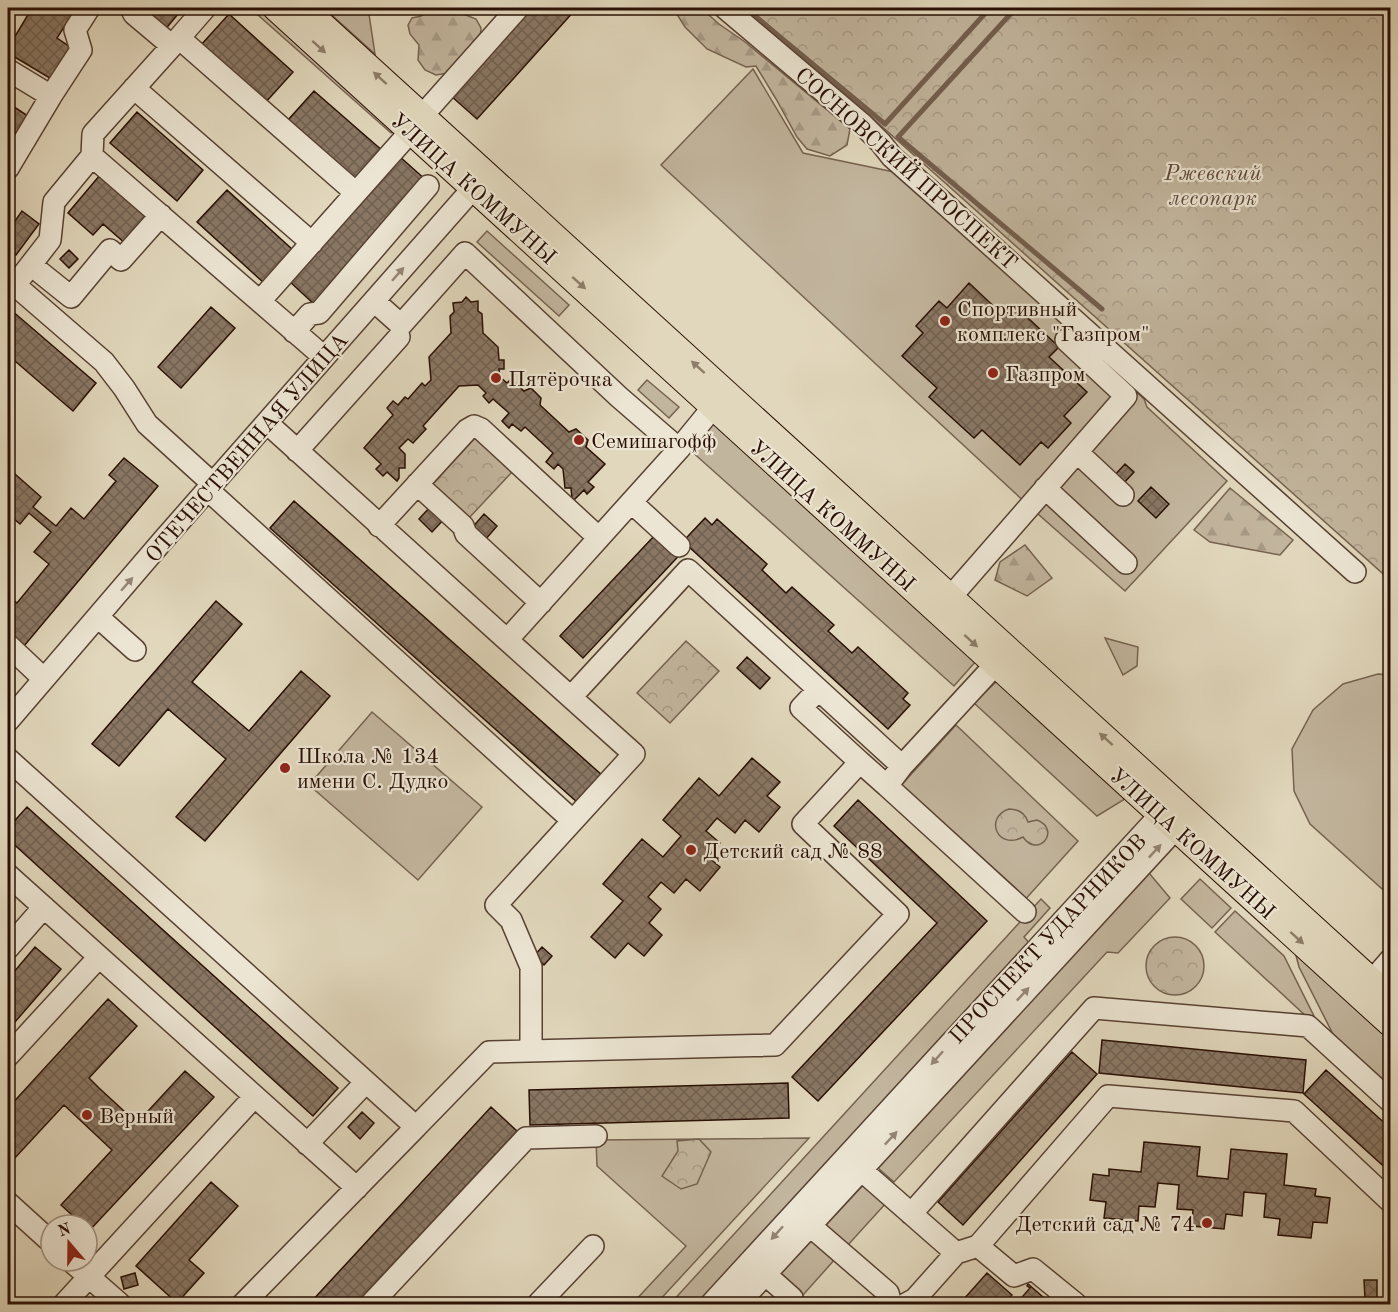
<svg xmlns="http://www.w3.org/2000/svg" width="1398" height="1312" font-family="'Old Standard TT',serif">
  <defs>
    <pattern id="forest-firs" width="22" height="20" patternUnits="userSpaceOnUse" patternTransform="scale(1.5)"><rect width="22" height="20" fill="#c2b59d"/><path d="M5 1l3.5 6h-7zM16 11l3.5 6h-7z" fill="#a79a86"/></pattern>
    <pattern id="park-crowns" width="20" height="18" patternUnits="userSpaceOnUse" patternTransform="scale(1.5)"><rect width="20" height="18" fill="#c2b59d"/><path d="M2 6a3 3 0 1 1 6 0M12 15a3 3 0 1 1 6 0" fill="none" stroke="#a79a86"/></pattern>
    <pattern id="building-cross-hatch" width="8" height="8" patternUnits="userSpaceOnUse" patternTransform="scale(1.5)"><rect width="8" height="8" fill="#897764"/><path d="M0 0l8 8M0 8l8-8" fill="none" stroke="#706050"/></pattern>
  </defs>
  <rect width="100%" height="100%" fill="#e1d7bc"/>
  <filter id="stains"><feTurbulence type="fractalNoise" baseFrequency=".00333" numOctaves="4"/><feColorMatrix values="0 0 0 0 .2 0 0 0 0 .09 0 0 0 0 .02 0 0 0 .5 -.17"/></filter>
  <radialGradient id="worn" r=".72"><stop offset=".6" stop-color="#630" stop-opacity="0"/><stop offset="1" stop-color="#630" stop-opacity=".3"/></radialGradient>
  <path fill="#c2b59d" stroke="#766250" stroke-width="1.5" d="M 250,8 L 262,8 L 396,127 L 391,133 Z
    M 324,8 L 368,8 L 375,54 Z
    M 753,69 L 803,153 L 894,172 L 976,243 L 1144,399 L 1147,407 L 1227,481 L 1125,591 L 1029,506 L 661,165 Z
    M 487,231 L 569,305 L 559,316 L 477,242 Z
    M 647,380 L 679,407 L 669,418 L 638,390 Z
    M 712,422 L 976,661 L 954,686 L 690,450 Z
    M 1105,638 L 1138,647 L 1137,666 L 1123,675 Z
    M 1378,674 L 1390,675 L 1390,896 L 1310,824 L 1294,791 L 1292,749 L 1313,710 L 1343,684 Z
    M 997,681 L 1125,799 L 1097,816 L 974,703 Z
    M 372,712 L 482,807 L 418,880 L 309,785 Z
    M 956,725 L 1078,841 L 1022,903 L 895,792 Z
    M 1149,873 L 1170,898 L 1118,953 L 1107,952 L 894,1182 L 878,1168 Z
    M 1200,879 L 1231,908 L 1212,928 L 1181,899 Z
    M 1041,899 L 1050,908 L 1024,937 L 1031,945 L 702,1304 L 670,1304 Z
    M 1235,911 L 1284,956 L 1321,1030 L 1215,932 Z
    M 1295,952 L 1390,1039 L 1390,1093 L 1340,1048 L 1299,967 Z
    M 809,1138 L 656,1304 L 632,1304 L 686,1246 L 597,1166 L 596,1140 Z
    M 866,1182 L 887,1202 L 847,1246 L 825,1226 Z
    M 813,1239 L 836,1258 L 803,1295 L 781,1273 Z"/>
  <path fill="url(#forest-firs)" stroke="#766250" stroke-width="1.5" d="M 434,8 L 443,11 L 461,13 L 476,19 L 481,28 L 480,40 L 448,73 L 436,75 L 425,70 L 418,60 L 419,45 L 410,34 L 408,25 L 412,18 L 421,16 Z
    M 673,8 L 701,8 L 719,24 L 745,42 L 850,129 L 847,145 L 830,156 L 807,149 L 797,137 L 776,99 L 756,66 L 746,67 L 707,49 L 685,27 Z
    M 1230,488 L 1293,540 L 1280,555 L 1210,542 L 1194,530 Z
    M 1025,545 L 1052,578 L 1027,596 L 995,580 L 1000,562 Z"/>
  <path fill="url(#park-crowns)" stroke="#766250" stroke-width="1.5" d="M 749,8 L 1390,8 L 1390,580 Z
    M 475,438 L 512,472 L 468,519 L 432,485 Z
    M 686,641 L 719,671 L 670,723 L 637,693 Z
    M 1009,809 C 1019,809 1025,813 1028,822 L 1037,820 C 1062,830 1038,859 1023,837 C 997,851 984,817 1009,809 Z
    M1146 966a29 29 0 1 1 58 0a29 29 0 1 1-58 0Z
    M 699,1139 L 711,1152 L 697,1184 L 681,1189 L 662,1176 L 678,1151 L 677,1141 Z"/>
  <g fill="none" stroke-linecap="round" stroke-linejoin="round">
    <path stroke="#725e4d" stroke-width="5" d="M 745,8 L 885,124 L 990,8
      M 1016,8 L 898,137 L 1102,309"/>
  </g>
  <path fill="url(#building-cross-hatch)" stroke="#290f04" stroke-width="1.5" d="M 32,8 L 76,8 L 57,38 L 73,49 L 53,80 L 8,53 L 8,48 Z
    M 139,8 L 183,8 L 164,31 Z
    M 531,8 L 573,8 L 575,10 L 477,119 L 450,95 Z
    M 229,14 L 293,72 L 265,103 L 201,45 Z
    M 314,91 L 384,152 L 358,181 L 288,120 Z
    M 8,103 L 28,116 L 8,150 Z
    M 137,112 L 203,170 L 177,201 L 110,143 Z
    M 399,156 L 427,181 L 316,306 L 288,280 Z
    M 100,175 L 150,217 L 126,244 L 103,224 L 93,235 L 68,213 Z
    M 227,190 L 293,250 L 264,283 L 197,222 Z
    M 22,211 L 39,224 L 16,255 L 8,249 L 8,231 Z
    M 69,250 L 78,259 L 69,268 L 60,259 Z
    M 969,283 L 1004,316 L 1014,305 L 1059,347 L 1049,357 L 1087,392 L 1064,416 L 1071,423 L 1048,448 L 1041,442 L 1020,465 L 982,430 L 974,438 L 929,397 L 937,388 L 902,356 L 923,333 L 916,326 L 939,301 L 947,308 Z
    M 466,297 L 471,302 L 478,301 L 478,311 L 482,314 L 483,333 L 498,347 L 499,360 L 504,360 L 504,369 L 499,369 L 500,377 L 507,383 L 511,379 L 524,391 L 531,388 L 541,398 L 540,405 L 569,432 L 576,429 L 588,440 L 586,447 L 605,464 L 588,482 L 594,487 L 587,494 L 584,490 L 574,500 L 572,498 L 571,488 L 565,488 L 563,469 L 558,464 L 554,469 L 546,462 L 553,453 L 525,427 L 521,431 L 512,424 L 509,428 L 502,421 L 509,413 L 493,399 L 489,403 L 483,396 L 486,393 L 478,385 L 459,386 L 423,426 L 426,429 L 413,443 L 408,439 L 399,448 L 405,454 L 405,468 L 399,468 L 399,478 L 397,481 L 387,472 L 383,476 L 376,469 L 381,464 L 364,448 L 393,415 L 387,408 L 393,401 L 398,405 L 405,397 L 408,399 L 422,383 L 425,386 L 431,380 L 429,357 L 451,333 L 450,316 L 454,312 L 453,303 L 462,302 Z
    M 211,307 L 235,328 L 181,388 L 158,367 Z
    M 11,310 L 96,383 L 73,411 L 8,355 L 8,314 Z
    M 124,458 L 158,486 L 24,646 L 8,633 L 8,600 L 10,597 L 17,603 L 49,564 L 34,552 L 51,532 L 29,513 L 20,524 L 8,514 L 8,468 L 41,497 L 33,507 L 56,526 L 71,508 L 84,519 L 116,481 L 109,475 Z
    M 1125,464 L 1134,472 L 1122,485 L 1113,477 Z
    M 1151,487 L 1169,504 L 1156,518 L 1138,501 Z
    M 294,501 L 603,776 L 578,803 L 270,528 Z
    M 431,506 L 445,518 L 432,532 L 419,519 Z
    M 484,514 L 497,526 L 485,540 L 472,528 Z
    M 705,518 L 712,525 L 717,519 L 767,564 L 762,570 L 786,593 L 792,587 L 834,625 L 828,631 L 852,653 L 858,647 L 908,693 L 903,699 L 910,705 L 888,729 L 688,546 L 583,658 L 560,636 L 656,534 L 674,551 Z
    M 216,601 L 242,624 L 192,682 L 249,731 L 301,671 L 330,696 L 205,841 L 176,817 L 226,759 L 168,709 L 119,766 L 92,744 Z
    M 747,657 L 770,678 L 760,689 L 737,668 Z
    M 752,758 L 780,782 L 767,796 L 780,807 L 759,832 L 745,820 L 735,833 L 717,818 L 706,831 L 720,843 L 708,857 L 720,867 L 700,891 L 686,879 L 674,893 L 661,882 L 648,897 L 661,909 L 649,923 L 662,935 L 644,956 L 628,943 L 615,958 L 591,937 L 623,901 L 603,884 L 642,839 L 663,857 L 681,836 L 663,820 L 699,778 L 719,796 Z
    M 858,800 L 987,921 L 818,1101 L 792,1077 L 937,923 L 834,826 Z
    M 27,807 L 338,1088 L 313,1116 L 8,839 L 8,828 Z
    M 35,947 L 61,969 L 8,1030 L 8,979 Z
    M 542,947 L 552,956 L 544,965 L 534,956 Z
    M 108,999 L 137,1026 L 89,1078 L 99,1088 L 137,1123 L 185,1071 L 214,1097 L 89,1231 L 87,1229 L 87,1225 L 83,1225 L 61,1205 L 112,1150 L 64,1105 L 13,1160 L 8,1155 L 8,1108 Z
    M 1102,1040 L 1306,1060 L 1303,1093 L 1099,1073 Z
    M 1072,1052 L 1097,1074 L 963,1225 L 938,1202 Z
    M 1326,1070 L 1390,1128 L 1390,1172 L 1304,1094 Z
    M 788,1083 L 789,1118 L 530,1125 L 529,1090 Z
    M 491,1107 L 517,1131 L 356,1304 L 313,1304 L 311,1302 Z
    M 362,1112 L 374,1123 L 360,1139 L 348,1127 Z
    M 1144,1142 L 1200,1147 L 1197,1176 L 1228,1179 L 1231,1149 L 1287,1154 L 1284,1185 L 1316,1189 L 1315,1196 L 1330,1198 L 1327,1223 L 1313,1222 L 1311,1238 L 1278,1235 L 1280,1219 L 1264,1217 L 1266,1194 L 1244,1192 L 1242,1216 L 1226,1214 L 1224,1229 L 1192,1226 L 1193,1210 L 1177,1209 L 1179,1185 L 1158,1183 L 1155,1207 L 1139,1206 L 1138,1221 L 1104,1218 L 1106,1202 L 1090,1200 L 1093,1174 L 1109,1176 L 1109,1169 L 1141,1172 Z
    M 211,1182 L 238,1206 L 189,1260 L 204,1273 L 177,1303 L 136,1266 Z
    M 135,1273 L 138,1285 L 124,1289 L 121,1277 Z
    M 987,1273 L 1012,1295 L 1010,1297 L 1017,1303 L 1030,1288 L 1027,1286 L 1028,1284 L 1051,1304 L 970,1304 L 964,1299 Z
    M 1364,1280 L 1377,1280 L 1377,1298 L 1365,1299 Z"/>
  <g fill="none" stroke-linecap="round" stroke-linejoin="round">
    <defs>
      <path id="minor" d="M 131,8 L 134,14 L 172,46 L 205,8
        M 725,8 L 862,124 L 881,143 L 892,157 L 927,188 L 1355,572
        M 179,38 L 356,193
        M 8,70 L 51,96 L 81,50 L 75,30 L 89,8
        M 134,88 L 312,243
        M 422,116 L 518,8
        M 92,156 L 324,357
        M 8,168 L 51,96
        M 31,265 L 71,297 L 110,250 L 121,260 L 161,215
        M 8,279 L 104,362 L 124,388 L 147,424 L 213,484
        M 15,285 L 50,240 L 54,202 L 92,156 L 93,134 L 172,46
        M 260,301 L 411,131
        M 374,301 L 401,325 L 465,253 L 619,397 L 679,449
        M 294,332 L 310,314 L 319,313 L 428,186
        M 267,423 L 507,640
        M 297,451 L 399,337
        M 1077,452 L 1123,495
        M 417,484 L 463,526 L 466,534 L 541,603
        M 1045,488 L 1126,563
        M 208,490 L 572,820
        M 631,502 L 679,546
        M 379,526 L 467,430 L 474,426 L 481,429 L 599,538
        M 941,608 L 1126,396 L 1066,340
        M 98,617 L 135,650
        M 8,645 L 44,679
        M 818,690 L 801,708 L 860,762
        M 571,697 L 688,570 L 902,766 L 1007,652
        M 8,721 L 165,538 L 483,177
        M 8,759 L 416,1127 L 243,1304
        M 887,786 L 1025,912
        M 8,875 L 357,1188
        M 8,948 L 44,907
        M 1372,981 L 1390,960
        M 531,1051 L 531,967 L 511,920 L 496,905 L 634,754 L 507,640 L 679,449 L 723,395
        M 8,1056 L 99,957
        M 416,1127 L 489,1052 L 775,1045 L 898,914 L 803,824 L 860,762 L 887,786 L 902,766
        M 307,1144 L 366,1082
        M 851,1161 L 956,1253
        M 8,1203 L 51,1242
        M 911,1214 L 1094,1008 L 1308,1026 L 1390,1101
        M 800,1217 L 888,1293 L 891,1304
        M 978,1246 L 1014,1276 L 1033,1269 L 1076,1304
        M 71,1261 L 120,1304
        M 757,1267 L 792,1298 L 786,1304
        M 64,1304 L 254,1097
        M 371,1304 L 526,1138 L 596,1136
        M 538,1304 L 593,1246
        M 711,1304 L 1161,814 L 1174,809
        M 738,1304 L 1176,828 L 1179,813
        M 906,1304 L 915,1299 L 956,1253 L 978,1246 L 1108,1096 L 1294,1111 L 1390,1201"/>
      <path id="major" d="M 276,8 L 1390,1023
        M 303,8 L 1390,998"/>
    </defs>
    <use href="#minor" stroke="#574132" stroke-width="24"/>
    <use href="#major" stroke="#290f04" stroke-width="28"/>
    <use href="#minor" stroke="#ece5d3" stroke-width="21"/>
    <use href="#major" stroke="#e1d7bc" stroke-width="26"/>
  </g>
  <defs><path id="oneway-solid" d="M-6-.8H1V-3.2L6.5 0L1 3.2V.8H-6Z" transform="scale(1.5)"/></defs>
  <g fill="#8e7d69">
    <use href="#oneway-solid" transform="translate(319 47) rotate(42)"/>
    <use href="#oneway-solid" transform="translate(380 78) rotate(-138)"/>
    <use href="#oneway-solid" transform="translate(579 283) rotate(42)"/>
    <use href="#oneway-solid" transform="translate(698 367) rotate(-138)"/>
    <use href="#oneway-solid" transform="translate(971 641) rotate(42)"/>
    <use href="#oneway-solid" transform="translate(1106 739) rotate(-138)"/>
    <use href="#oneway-solid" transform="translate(1297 938) rotate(42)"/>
  </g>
  <g fill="#948576">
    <use href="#oneway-solid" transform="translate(398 274) rotate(-49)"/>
    <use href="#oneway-solid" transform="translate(127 584) rotate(-49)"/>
    <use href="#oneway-solid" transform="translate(1155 851) rotate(-47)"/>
    <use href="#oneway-solid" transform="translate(1023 994) rotate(-47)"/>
    <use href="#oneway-solid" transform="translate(937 1058) rotate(132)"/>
    <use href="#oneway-solid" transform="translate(891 1138) rotate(-47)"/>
    <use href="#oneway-solid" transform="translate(777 1233) rotate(132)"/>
  </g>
  <g fill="#8f2418" stroke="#ece5d3" stroke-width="2">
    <circle cx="945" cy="321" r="6"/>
    <circle cx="993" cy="373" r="6"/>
    <circle cx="496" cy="378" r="6"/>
    <circle cx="579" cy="440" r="6"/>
    <circle cx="285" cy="768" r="6"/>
    <circle cx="691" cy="850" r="6"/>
    <circle cx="87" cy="1115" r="6"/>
    <circle cx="1207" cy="1223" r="6"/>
  </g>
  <g text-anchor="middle" stroke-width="4.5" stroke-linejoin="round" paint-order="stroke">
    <g font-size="22" fill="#290f04" stroke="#ece5d3">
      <text transform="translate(907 168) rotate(42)" y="8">СОСНОВСКИЙ ПРОСПЕКТ</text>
      <text transform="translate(474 188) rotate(42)" y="8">УЛИЦА КОММУНЫ</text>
      <text transform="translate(246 447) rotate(-49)" y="8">ОТЕЧЕСТВЕННАЯ УЛИЦА</text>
      <text transform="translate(833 515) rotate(42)" y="8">УЛИЦА КОММУНЫ</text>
      <text transform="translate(1193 843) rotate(42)" y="8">УЛИЦА КОММУНЫ</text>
      <text transform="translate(1047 938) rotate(-47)" y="8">ПРОСПЕКТ УДАРНИКОВ</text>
    </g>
    <g font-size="22" font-style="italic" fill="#5f493a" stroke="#ece5d3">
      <text x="1213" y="180">Ржевский<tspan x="1213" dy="25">лесопарк</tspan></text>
    </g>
    <g font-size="22" fill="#290f04" stroke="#ece5d3" text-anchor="start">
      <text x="957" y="316">Cпортивный<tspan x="957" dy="25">комплекс "Газпром"</tspan></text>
      <text x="1005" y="381">Газпром</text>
      <text x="508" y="386">Пятёрочка</text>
      <text x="591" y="448">Семишагофф</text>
      <text x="297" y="763">Школа № 134<tspan x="297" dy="25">имени С. Дудко</tspan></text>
      <text x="703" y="858">Детский сад № 88</text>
      <text x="99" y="1123">Верный</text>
      <text x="1195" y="1231" text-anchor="end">Детский сад № 74</text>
    </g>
  </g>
  <rect width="1398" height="1312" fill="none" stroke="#e1d7bc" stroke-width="30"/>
  <rect x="9" y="9" width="1380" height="1294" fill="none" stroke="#290f04" stroke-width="3"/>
  <rect x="15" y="15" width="1368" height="1282" fill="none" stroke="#290f04" stroke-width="1.5"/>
  <g transform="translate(69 1243) rotate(340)"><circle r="28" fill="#ece5d3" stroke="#9e8f80" stroke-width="1.5"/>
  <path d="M0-4.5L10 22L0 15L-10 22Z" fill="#8f2418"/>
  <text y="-9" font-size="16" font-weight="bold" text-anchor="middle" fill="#290f04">N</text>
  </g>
  <rect width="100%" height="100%" filter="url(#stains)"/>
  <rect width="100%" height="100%" fill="url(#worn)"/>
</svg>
